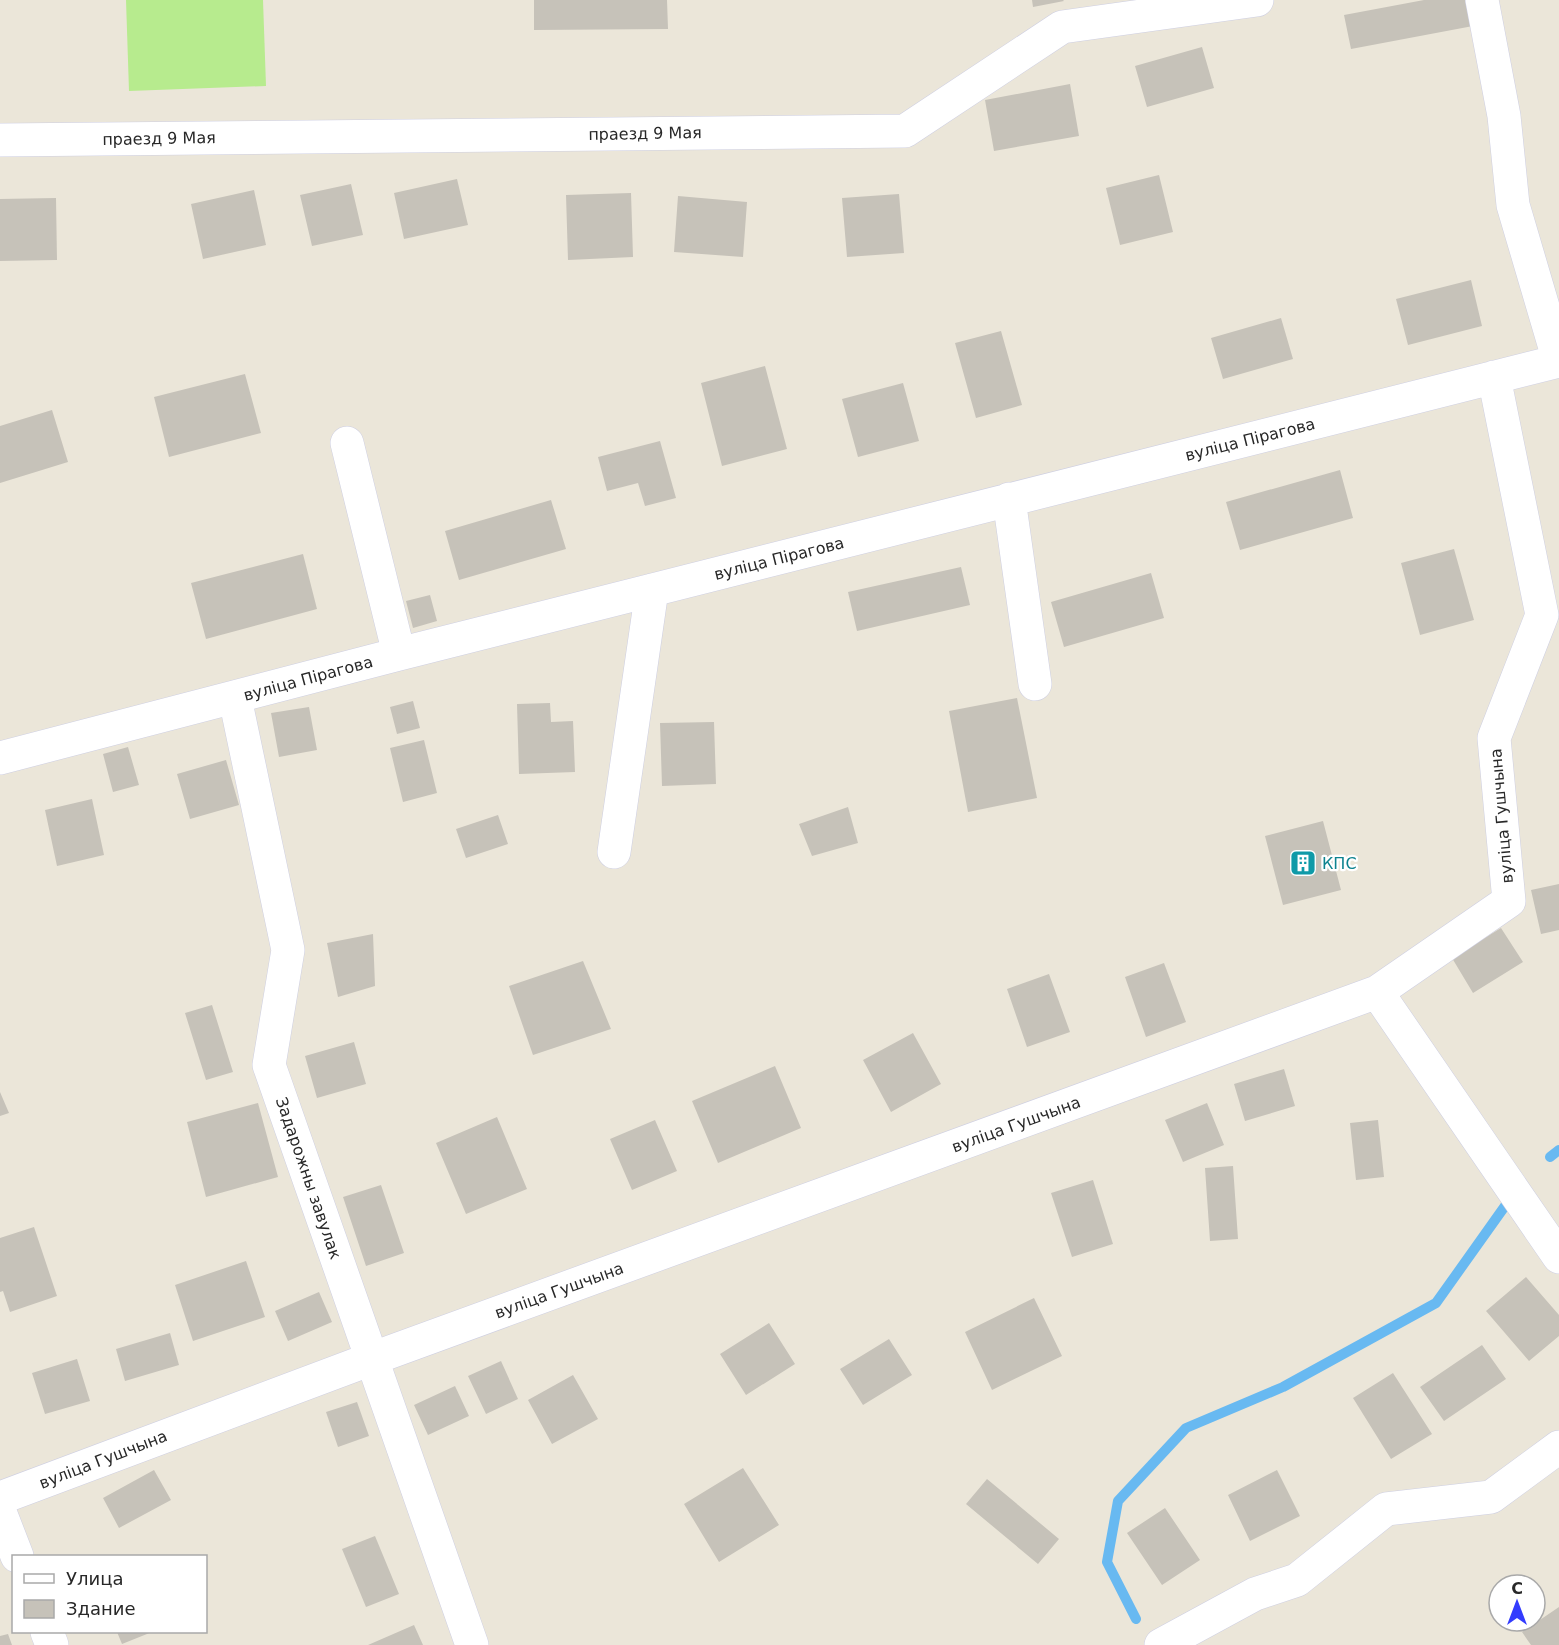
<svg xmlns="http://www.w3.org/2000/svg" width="1559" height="1645" font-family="'DejaVu Sans',sans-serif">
  <rect width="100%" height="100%" fill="#ebe6d9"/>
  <path fill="#b7eb8e" d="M 126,0 L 263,0 L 266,86 L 129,91 Z"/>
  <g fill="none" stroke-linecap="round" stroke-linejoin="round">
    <path stroke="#68b9f1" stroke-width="10" d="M 1550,1157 L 1559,1150
      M 1136,1619 L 1107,1562 L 1118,1501 L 1186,1428 L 1283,1387 L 1436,1303 L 1505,1206"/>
  </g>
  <path fill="#c6c2b9" d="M 534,0 L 667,0 L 668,29 L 534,30 Z
    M 1032,0 L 1063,0 L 1064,1 L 1033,7 Z
    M 1424,0 L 1468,0 L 1473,26 L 1351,49 L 1344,15 Z
    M 1202,47 L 1214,88 L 1147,107 L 1135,66 Z
    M 1070,84 L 1079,136 L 994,151 L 985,100 Z
    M 1159,175 L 1173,232 L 1120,245 L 1106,188 Z
    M 457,179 L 468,225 L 404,239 L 394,193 Z
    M 351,184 L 363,235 L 312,246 L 300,195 Z
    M 254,190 L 266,245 L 203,259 L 191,204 Z
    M 631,193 L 633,257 L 568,260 L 566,195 Z
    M 899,194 L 904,253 L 847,257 L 842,198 Z
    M 678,196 L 747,202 L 743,257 L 674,252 Z
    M 56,198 L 57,260 L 0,261 L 0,199 Z
    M 1471,280 L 1482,326 L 1408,345 L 1396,299 Z
    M 1281,318 L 1293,359 L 1223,379 L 1211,338 Z
    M 1001,331 L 1022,405 L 976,418 L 955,343 Z
    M 765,366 L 787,449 L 722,466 L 701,383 Z
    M 245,374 L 261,433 L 169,457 L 154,397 Z
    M 903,383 L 919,441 L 858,457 L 842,399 Z
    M 52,410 L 68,462 L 0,483 L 0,426 Z
    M 660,441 L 676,498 L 645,506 L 638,483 L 607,491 L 598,457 Z
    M 1340,470 L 1353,518 L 1240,550 L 1226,502 Z
    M 551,500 L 566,549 L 459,580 L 445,531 Z
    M 1454,549 L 1474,620 L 1420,635 L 1401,563 Z
    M 303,554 L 317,609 L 206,639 L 191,583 Z
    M 961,567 L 970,605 L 857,631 L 848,592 Z
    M 1151,573 L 1164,618 L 1064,647 L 1051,602 Z
    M 430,595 L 437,621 L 413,628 L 406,601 Z
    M 1017,698 L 1037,798 L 968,812 L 949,711 Z
    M 413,701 L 420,728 L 397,734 L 390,707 Z
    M 550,703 L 551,722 L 573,721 L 575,772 L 519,774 L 517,704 Z
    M 309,707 L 317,750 L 279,757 L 271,713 Z
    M 714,722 L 716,784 L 662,786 L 660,723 Z
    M 424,740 L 437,793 L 403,802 L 390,748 Z
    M 128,747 L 139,785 L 113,792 L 103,754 Z
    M 226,760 L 239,805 L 190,819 L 177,774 Z
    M 92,799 L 104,855 L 57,866 L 45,810 Z
    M 848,807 L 858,843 L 812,856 L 799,824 Z
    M 498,815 L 508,844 L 466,858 L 456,829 Z
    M 1323,821 L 1341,890 L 1283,905 L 1265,836 Z
    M 1559,884 L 1559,930 L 1541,934 L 1531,890 Z
    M 1501,928 L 1523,962 L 1473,993 L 1452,958 Z
    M 373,934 L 375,986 L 338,997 L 327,943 Z
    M 583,961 L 611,1029 L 533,1055 L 509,986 Z
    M 1164,963 L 1186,1022 L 1146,1037 L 1125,977 Z
    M 1049,974 L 1070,1032 L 1027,1047 L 1007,989 Z
    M 212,1005 L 233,1072 L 206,1080 L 185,1013 Z
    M 913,1033 L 941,1084 L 891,1112 L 863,1060 Z
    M 354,1042 L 366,1084 L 317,1098 L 305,1056 Z
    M 775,1066 L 801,1128 L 718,1163 L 692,1101 Z
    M 1284,1069 L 1295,1106 L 1245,1121 L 1234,1084 Z
    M 0,1092 L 9,1113 L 0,1116 Z
    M 258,1103 L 278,1177 L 206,1197 L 187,1122 Z
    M 1207,1103 L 1224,1145 L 1183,1162 L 1165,1120 Z
    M 497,1117 L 527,1189 L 466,1214 L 436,1143 Z
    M 655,1120 L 677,1171 L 632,1190 L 610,1139 Z
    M 1378,1120 L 1384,1177 L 1356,1180 L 1350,1123 Z
    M 1233,1166 L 1238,1239 L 1210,1241 L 1205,1168 Z
    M 1093,1180 L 1113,1244 L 1072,1257 L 1051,1193 Z
    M 381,1185 L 404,1253 L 366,1266 L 343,1197 Z
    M 34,1227 L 57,1296 L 10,1312 L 3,1291 L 0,1292 L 0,1238 Z
    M 246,1261 L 265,1317 L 193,1341 L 175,1285 Z
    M 1526,1277 L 1559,1315 L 1559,1336 L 1529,1361 L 1486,1311 Z
    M 319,1292 L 332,1322 L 288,1341 L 275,1311 Z
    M 1034,1298 L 1062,1356 L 992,1390 L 965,1332 Z
    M 769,1323 L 795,1364 L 746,1395 L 720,1354 Z
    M 170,1333 L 179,1365 L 125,1381 L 116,1349 Z
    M 889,1339 L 912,1375 L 863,1405 L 840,1369 Z
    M 1482,1345 L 1506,1379 L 1444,1421 L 1420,1387 Z
    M 77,1359 L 90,1401 L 45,1414 L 32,1373 Z
    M 501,1361 L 518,1399 L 486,1414 L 468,1376 Z
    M 1393,1373 L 1432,1434 L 1391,1459 L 1353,1398 Z
    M 573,1375 L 598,1419 L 552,1444 L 528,1400 Z
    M 455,1386 L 469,1416 L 428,1435 L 414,1405 Z
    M 357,1402 L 369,1436 L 338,1447 L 326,1412 Z
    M 743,1468 L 779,1525 L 719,1562 L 684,1504 Z
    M 154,1470 L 171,1500 L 119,1528 L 103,1498 Z
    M 1277,1470 L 1300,1516 L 1250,1541 L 1228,1495 Z
    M 987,1479 L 1059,1539 L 1038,1564 L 966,1504 Z
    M 1165,1508 L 1200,1560 L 1162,1585 L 1127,1533 Z
    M 375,1536 L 399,1594 L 366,1607 L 342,1549 Z
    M 1559,1607 L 1559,1645 L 1531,1645 L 1522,1632 Z
    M 414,1625 L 423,1645 L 368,1645 Z
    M 117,1632 L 152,1632 L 122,1644 Z
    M 8,1634 L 12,1645 L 0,1645 L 0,1636 Z"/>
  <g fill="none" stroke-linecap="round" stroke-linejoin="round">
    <defs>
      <path id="minor" d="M 1482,0 L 1504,116 L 1513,205 L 1559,361
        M 0,140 L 905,131 L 1062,27 L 1257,0
        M 347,443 L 399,654
        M 1009,499 L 1035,684
        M 235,698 L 288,950 L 269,1065 L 472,1645
        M 0,758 L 399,654 L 1559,361
        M 614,852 L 652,590
        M 1377,992 L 1559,1257
        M 0,1498 L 371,1359 L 1377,992 L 1509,901 L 1494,738 L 1542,615 L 1494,377
        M 0,1512 L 17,1556
        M 47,1632 L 52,1645
        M 1161,1645 L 1255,1594 L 1297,1580 L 1386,1509 L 1491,1497 L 1559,1447"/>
    </defs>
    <use href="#minor" stroke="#cecfe2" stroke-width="34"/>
    <use href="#minor" stroke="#fff" stroke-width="33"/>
  </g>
  <defs>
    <symbol id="building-square" viewBox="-11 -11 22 22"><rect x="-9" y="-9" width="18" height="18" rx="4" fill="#0f9aa8" stroke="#fff"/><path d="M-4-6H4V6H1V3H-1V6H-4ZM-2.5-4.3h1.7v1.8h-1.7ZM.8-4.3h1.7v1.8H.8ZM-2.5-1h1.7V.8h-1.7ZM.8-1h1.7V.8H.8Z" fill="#fff"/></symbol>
  </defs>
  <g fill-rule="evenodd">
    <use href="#building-square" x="1288" y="848" width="30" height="30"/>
  </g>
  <g text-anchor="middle" stroke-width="4.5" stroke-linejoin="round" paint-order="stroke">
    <g font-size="16" fill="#282828" stroke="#fff">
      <text transform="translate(645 133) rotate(-1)" y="6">праезд 9 Мая</text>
      <text transform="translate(159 138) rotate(-1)" y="6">праезд 9 Мая</text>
      <text transform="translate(1250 439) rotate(-14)" y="6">вуліца Пірагова</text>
      <text transform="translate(779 558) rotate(-14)" y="6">вуліца Пірагова</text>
      <text transform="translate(308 678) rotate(-15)" y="6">вуліца Пірагова</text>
      <text transform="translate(1501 816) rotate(-95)" y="6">вуліца Гушчына</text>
      <text transform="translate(1016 1124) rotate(-20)" y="6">вуліца Гушчына</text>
      <text transform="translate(309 1178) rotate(71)" y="6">Задарожны завулак</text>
      <text transform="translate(559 1290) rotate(-20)" y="6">вуліца Гушчына</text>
      <text transform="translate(103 1459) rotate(-21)" y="6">вуліца Гушчына</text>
    </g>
    <g font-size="16" fill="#0d838f" stroke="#fff" text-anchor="start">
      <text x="1322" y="869">КПС</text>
    </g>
  </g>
  <rect x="12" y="1555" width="195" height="78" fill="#ffffff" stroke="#a9a9a9" stroke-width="1.5"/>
  <rect x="24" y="1574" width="30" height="9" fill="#ffffff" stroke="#a9a9a9" stroke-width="1.5"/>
  <text x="66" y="1585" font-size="18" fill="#282828">Улица</text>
  <rect x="24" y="1600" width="30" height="18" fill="#c6c2b9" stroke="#a9a9a9" stroke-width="1.5"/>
  <text x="66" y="1615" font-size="18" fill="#282828">Здание</text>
  <g transform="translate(1517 1603)"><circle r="28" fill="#ffffff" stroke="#a9a9a9" stroke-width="1.5"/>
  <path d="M0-4.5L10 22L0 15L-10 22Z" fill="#333cfe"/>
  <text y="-9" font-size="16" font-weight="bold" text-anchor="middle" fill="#282828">С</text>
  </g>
</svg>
